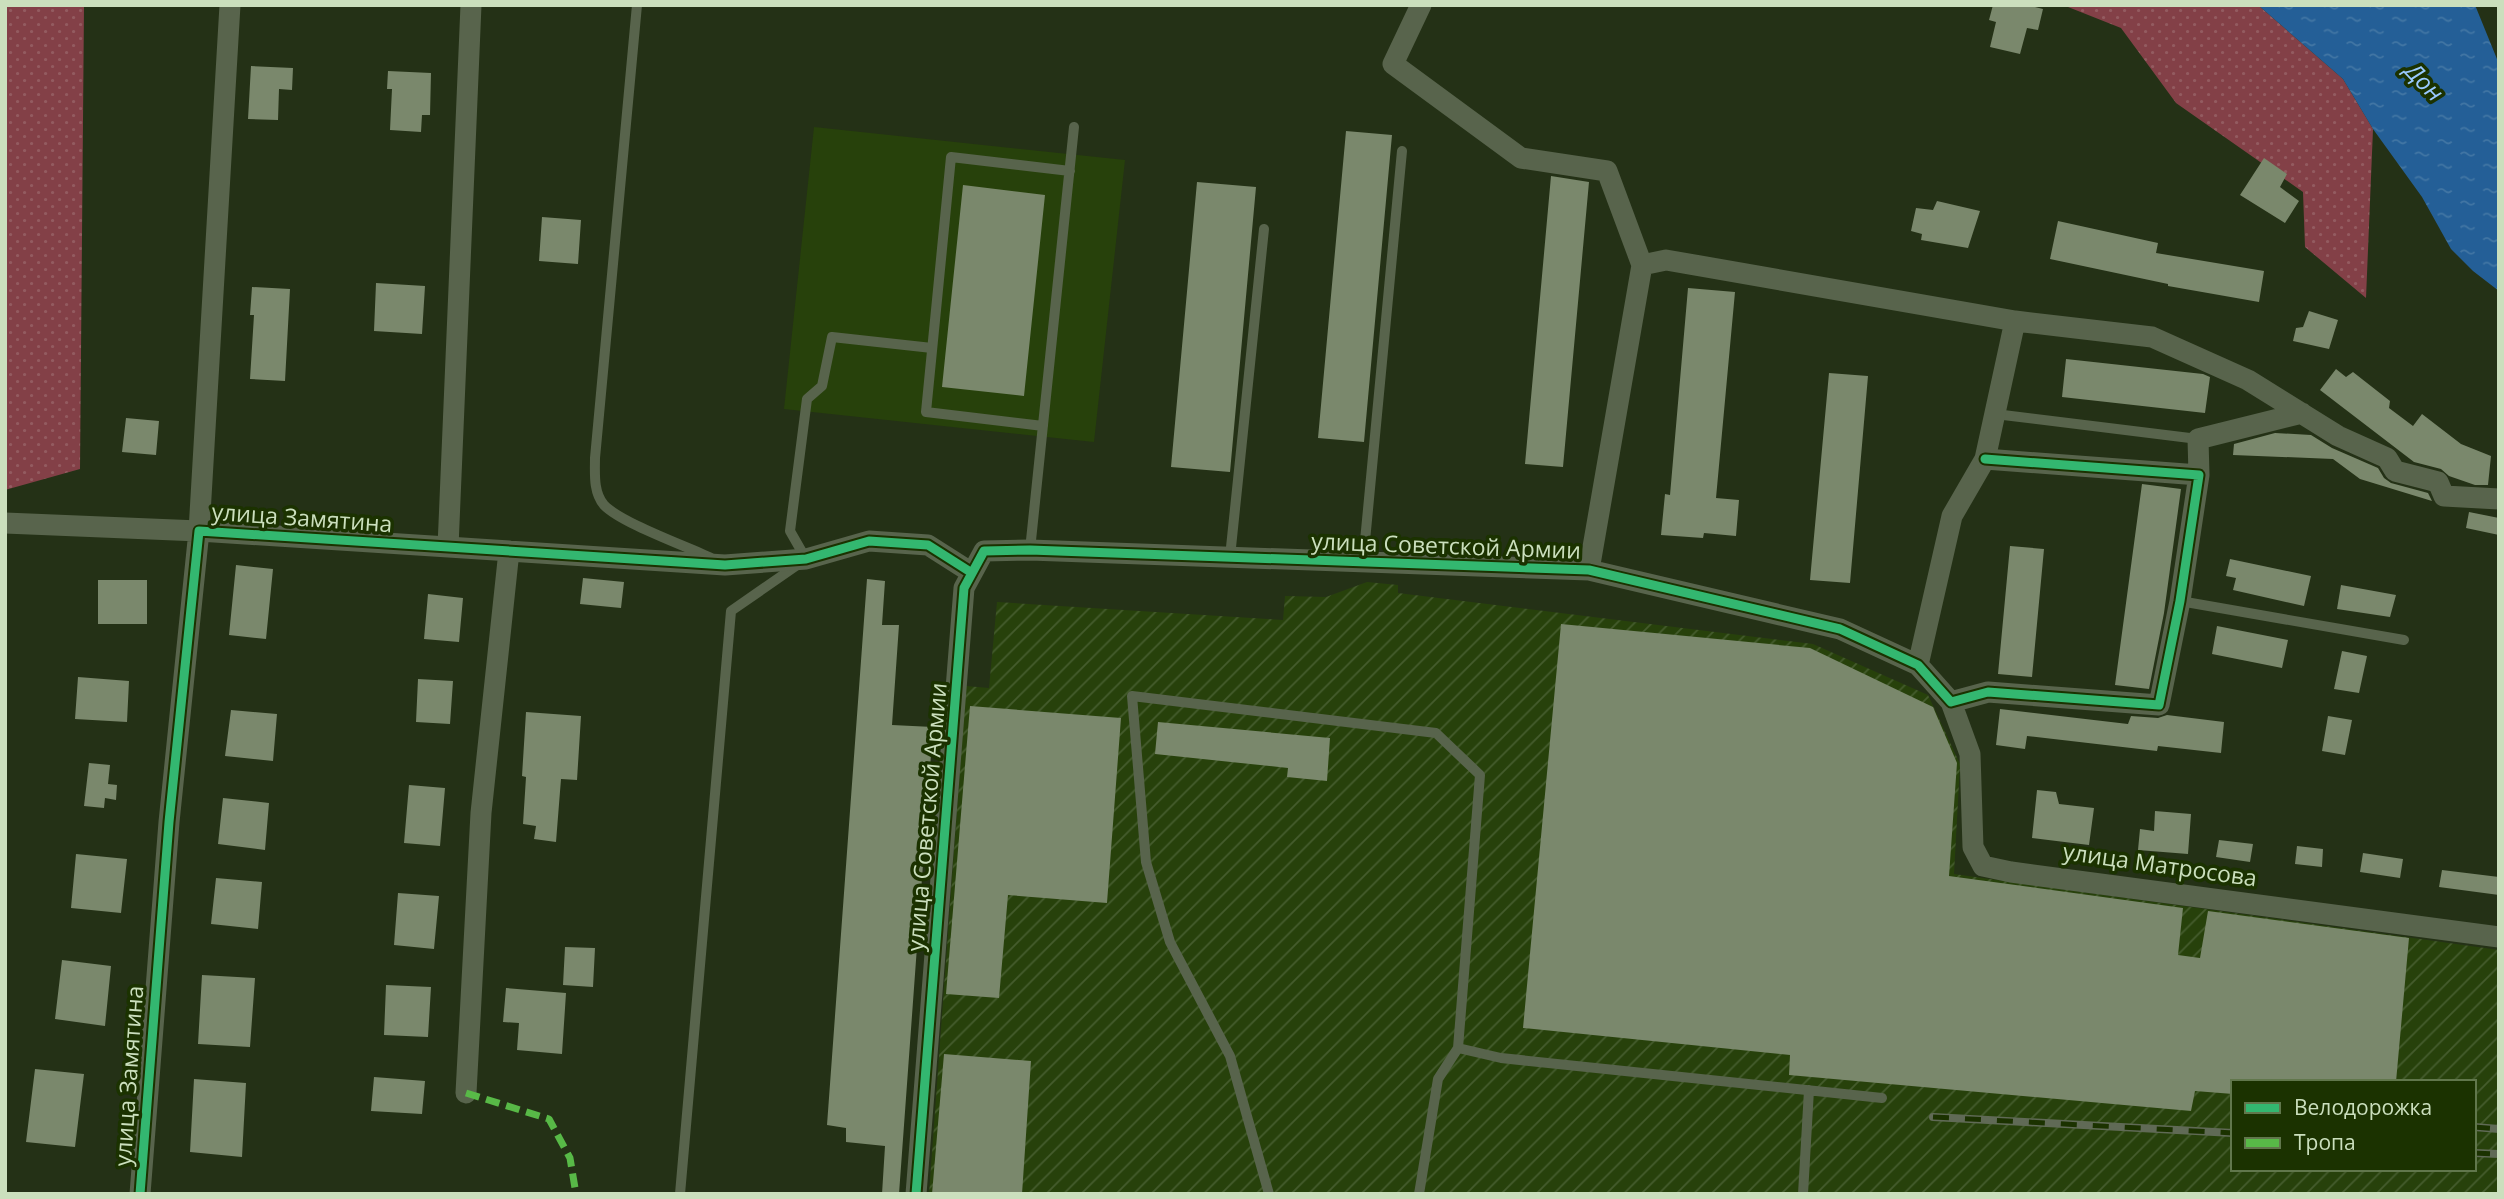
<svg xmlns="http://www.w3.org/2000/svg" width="2504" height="1199" font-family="'Open Sans',sans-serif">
  <defs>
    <pattern id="industrial-furrows" width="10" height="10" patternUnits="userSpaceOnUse" patternTransform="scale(1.75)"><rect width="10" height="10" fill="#27410b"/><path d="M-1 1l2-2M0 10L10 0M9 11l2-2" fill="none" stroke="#455c2d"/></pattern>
    <pattern id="park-dots" width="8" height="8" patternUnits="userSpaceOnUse" patternTransform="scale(1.75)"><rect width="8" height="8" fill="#834047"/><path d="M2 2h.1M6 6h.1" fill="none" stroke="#935b60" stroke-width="1.8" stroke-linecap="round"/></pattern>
    <pattern id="water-ripples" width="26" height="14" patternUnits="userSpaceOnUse" patternTransform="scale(1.75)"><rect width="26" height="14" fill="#245f97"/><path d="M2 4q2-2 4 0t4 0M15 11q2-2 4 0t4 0" fill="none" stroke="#4276a4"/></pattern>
  </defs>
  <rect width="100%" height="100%" fill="#243116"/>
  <path fill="#27410b" d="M 814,127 L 1125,160 L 1094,442 L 784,409 Z"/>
  <path fill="url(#industrial-furrows)" fill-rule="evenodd" d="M 1367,582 L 1398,585 L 1398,593 L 1813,644 L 1928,695 L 1960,764 L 1954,874 L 2499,950 L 2499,1194 L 929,1194 L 966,686 L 989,688 L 997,602 L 1283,620 L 1285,596 L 1326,597 ZM 2233,1082 L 2474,1082 L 2474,1169 L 2233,1169 Z"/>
  <path fill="url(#park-dots)" d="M 5,5 L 84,5 L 80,469 L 5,490 Z
    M 2063,5 L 2258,5 L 2343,79 L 2373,129 L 2366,298 L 2305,247 L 2303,192 L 2176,103 L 2121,28 Z"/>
  <path fill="url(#water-ripples)" d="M 2258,5 L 2475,5 L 2499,64 L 2499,291 L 2473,271 L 2451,249 L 2422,197 L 2373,129 L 2343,79 Z"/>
  <path fill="#7a886c" d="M 1993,5 L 2027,5 L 2043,9 L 2038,30 L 2027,28 L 2020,54 L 1990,47 L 1996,22 L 1989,20 Z
    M 251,66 L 293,68 L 292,90 L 279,89 L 278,120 L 248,119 Z
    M 388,71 L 431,73 L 430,115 L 422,115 L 421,132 L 390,130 L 392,89 L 387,89 Z
    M 1346,131 L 1392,135 L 1364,442 L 1318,438 Z
    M 2264,158 L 2287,174 L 2280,187 L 2299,201 L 2285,223 L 2240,195 Z
    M 1551,176 L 1589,182 L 1563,467 L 1525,464 Z
    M 1197,182 L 1256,187 L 1230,472 L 1171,467 Z
    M 963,185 L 1045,195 L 1024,396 L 942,387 Z
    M 1937,201 L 1980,211 L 1968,248 L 1921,240 L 1922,234 L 1911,231 L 1916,208 L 1933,210 Z
    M 542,217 L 581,220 L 578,264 L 539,261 Z
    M 2058,221 L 2158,243 L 2156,253 L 2264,271 L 2259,302 L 2168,286 L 2168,284 L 2050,259 Z
    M 376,283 L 425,286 L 422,334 L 374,331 Z
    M 252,287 L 290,289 L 285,381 L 250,379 L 254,315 L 250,315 Z
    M 1688,288 L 1735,292 L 1716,498 L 1739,500 L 1736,536 L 1704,533 L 1703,538 L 1661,535 L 1665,494 L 1670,495 Z
    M 2309,311 L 2338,320 L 2329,349 L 2293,341 L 2296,328 L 2303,327 Z
    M 2066,359 L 2203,374 L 2210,377 L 2205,413 L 2062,397 Z
    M 2336,369 L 2346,377 L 2353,372 L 2390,401 L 2389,408 L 2413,426 L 2422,414 L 2461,444 L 2491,456 L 2488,485 L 2475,485 L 2449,476 L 2441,469 L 2414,462 L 2320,390 Z
    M 1829,373 L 1868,376 L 1850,583 L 1810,580 Z
    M 126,418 L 159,421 L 156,455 L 122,452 Z
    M 2275,433 L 2311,435 L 2332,448 L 2378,468 L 2384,478 L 2391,483 L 2428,493 L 2432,501 L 2360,479 L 2333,459 L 2233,455 L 2234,444 Z
    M 2142,484 L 2181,489 L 2164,613 L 2149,689 L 2115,685 Z
    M 2469,512 L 2499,518 L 2499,535 L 2466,528 Z
    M 2010,546 L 2044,549 L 2032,677 L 1998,674 Z
    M 2230,559 L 2311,576 L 2304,606 L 2233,590 L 2236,578 L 2226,576 Z
    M 236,565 L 273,569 L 266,639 L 229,635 Z
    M 583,578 L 624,582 L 621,608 L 580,604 Z
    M 867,579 L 885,581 L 882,625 L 899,625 L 892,725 L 933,727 L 899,1194 L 882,1194 L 885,1146 L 846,1142 L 846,1128 L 827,1125 Z
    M 98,580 L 147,580 L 147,624 L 98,624 Z
    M 2341,585 L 2396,595 L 2390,617 L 2337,609 Z
    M 428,594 L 463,598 L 459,642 L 424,639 Z
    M 1561,624 L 1810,648 L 1933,707 L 1957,763 L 1949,876 L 2183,908 L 2178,955 L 2200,958 L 2208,911 L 2409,938 L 2396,1082 L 2233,1082 L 2233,1094 L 2195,1091 L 2191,1111 L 1789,1075 L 1790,1055 L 1523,1028 Z
    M 2217,626 L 2288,640 L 2282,668 L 2212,654 Z
    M 2342,651 L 2367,656 L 2359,693 L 2334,689 Z
    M 78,677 L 129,681 L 127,722 L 75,719 Z
    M 418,679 L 453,681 L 450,724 L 416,722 Z
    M 970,706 L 1121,718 L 1107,903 L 1008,895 L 999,998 L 946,994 Z
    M 2000,709 L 2128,724 L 2131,716 L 2158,718 L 2167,715 L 2224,722 L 2221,753 L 2158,746 L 2157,751 L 2027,736 L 2025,749 L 1996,745 Z
    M 231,710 L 277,714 L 273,761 L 225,756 Z
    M 526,712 L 581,716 L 577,780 L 561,779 L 556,842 L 534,839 L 536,826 L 523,824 L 526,777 L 522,776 Z
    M 2328,716 L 2352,720 L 2345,755 L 2322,751 Z
    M 1158,722 L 1330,738 L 1327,781 L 1287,777 L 1288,768 L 1155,754 Z
    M 89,763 L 110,765 L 108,784 L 117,785 L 116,800 L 105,798 L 104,808 L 84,806 Z
    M 409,785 L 445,788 L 440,846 L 404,843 Z
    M 2037,790 L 2056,792 L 2059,804 L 2094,808 L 2089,845 L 2032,838 Z
    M 223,798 L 269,803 L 265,850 L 218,844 Z
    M 2155,811 L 2191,814 L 2188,854 L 2138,850 L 2140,829 L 2154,831 Z
    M 2219,840 L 2253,844 L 2250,862 L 2216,857 Z
    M 2297,846 L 2323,849 L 2322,867 L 2295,864 Z
    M 2363,853 L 2403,859 L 2400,878 L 2360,872 Z
    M 76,854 L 127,859 L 121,913 L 71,908 Z
    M 2442,870 L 2499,877 L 2499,895 L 2439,887 Z
    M 216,878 L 262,882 L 258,929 L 211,924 Z
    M 398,893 L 439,896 L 434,949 L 394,945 Z
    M 565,947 L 595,948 L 593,987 L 563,985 Z
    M 62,960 L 111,966 L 105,1026 L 55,1019 Z
    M 202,975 L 255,978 L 250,1047 L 198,1044 Z
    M 386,985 L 431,987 L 428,1037 L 384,1035 Z
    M 506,988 L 566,993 L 562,1054 L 517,1050 L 519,1023 L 503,1022 Z
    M 944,1054 L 1031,1061 L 1022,1194 L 932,1194 Z
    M 35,1069 L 84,1074 L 75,1147 L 26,1142 Z
    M 374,1077 L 425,1081 L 422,1114 L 371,1111 Z
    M 194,1079 L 246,1083 L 242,1157 L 190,1152 Z"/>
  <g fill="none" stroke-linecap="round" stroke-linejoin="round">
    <path stroke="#58644c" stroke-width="10" d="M 637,5 L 595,458 C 595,473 593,492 604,505 C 621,523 686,546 711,558
      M 1995,414 L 2198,439
      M 1043,426 L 926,412 L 951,157 L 1070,171
      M 1030,550 L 1074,127
      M 1230,557 L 1264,229
      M 1363,562 L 1402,151
      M 2180,601 L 2404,640
      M 1458,1048 L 1501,1058 L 1882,1098
      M 680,1194 L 731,611 L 806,559 L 790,531 L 807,399 L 822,386 L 832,337 L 932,348
      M 1269,1194 L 1230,1056 L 1170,942 L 1146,862 L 1132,696 L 1436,733 L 1480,775 L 1458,1048 L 1438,1079 L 1419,1194
      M 1803,1194 L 1809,1090"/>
    <path stroke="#58644c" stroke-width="21" d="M 1421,5 L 1393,64 L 1521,158 L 1607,171 L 1642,265
      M 2199,475 L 2198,439 L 2302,413
      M 5,523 L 199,531 L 230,5
      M 448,547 L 471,5
      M 1589,570 L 1642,265 L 1666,260 L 2015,321
      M 1918,665 L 1952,516 L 1985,459 L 2015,321 L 2152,337 L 2248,380 L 2338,436 L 2387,458 L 2395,471 L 2438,482 L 2444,496 L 2499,499
      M 1951,702 L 1970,754 L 1973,847 L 1983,866 L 2011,872 L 2499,937
      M 466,1093 L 481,813 L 509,551
      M 140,1194 L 169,822 L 199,531 L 725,565 L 806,559 L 869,541 L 928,545 L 972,573
      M 916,1194 L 964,588 L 984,551 L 1030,550 L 1589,570 L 1840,629 L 1918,665 L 1951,702 L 1988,692 L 2159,705 L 2180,601 L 2199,475 L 1985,459"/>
    <defs>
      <path id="rail" d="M 1933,1117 L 2233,1133
        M 2474,1127 L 2499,1129
        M 2474,1153 L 2499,1154"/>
    </defs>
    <use href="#rail" stroke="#606a56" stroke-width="8"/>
    <use href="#rail" stroke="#1b3200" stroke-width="5" stroke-dasharray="16" stroke-linecap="butt"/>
    <path stroke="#58b947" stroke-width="7" stroke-dasharray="14 7" stroke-linecap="butt" d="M 466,1093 L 549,1119 L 570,1158 L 576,1194"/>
    <defs>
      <path id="cycleway" d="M 140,1194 L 169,822 L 199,531 L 725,565 L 806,559 L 869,541 L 928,545 L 972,573
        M 916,1194 L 964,588 L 984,551 L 1030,550 L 1589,570 L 1840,629 L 1918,665 L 1951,702 L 1988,692 L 2159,705 L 2180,601 L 2199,475 L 1985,459"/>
    </defs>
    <use href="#cycleway" stroke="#1b3200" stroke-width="13"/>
    <use href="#cycleway" stroke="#33b770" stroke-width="9"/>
  </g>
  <g text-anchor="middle" stroke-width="7" stroke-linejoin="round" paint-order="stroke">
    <g font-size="23" fill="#cbdfbd" stroke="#1b3200">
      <text transform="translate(302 518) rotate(4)" y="8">улица Замятина</text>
      <text transform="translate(1446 546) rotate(2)" y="8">улица Советской Армии</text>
      <text transform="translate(927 817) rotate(-85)" y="8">улица Советской Армии</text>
      <text transform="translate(2160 865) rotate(8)" y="8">улица Матросова</text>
      <text transform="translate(129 1076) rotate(-86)" y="8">улица Замятина</text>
    </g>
    <g font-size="24" font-style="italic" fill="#9ac9ff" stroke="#1b3200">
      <text transform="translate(2424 82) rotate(46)" y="8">Дон</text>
    </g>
  </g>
  <rect width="2504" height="1199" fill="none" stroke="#cbdfbd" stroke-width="14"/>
  <rect x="2231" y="1080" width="245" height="91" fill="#1b3200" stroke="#61774c" stroke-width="2"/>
  <rect x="2245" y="1103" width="35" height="10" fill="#33b770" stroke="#61774c" stroke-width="2"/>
  <text x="2294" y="1115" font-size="21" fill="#cbdfbd">Велодорожка</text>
  <rect x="2245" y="1138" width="35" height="10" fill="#58b947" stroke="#61774c" stroke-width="2"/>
  <text x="2294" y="1150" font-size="21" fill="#cbdfbd">Тропа</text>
</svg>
